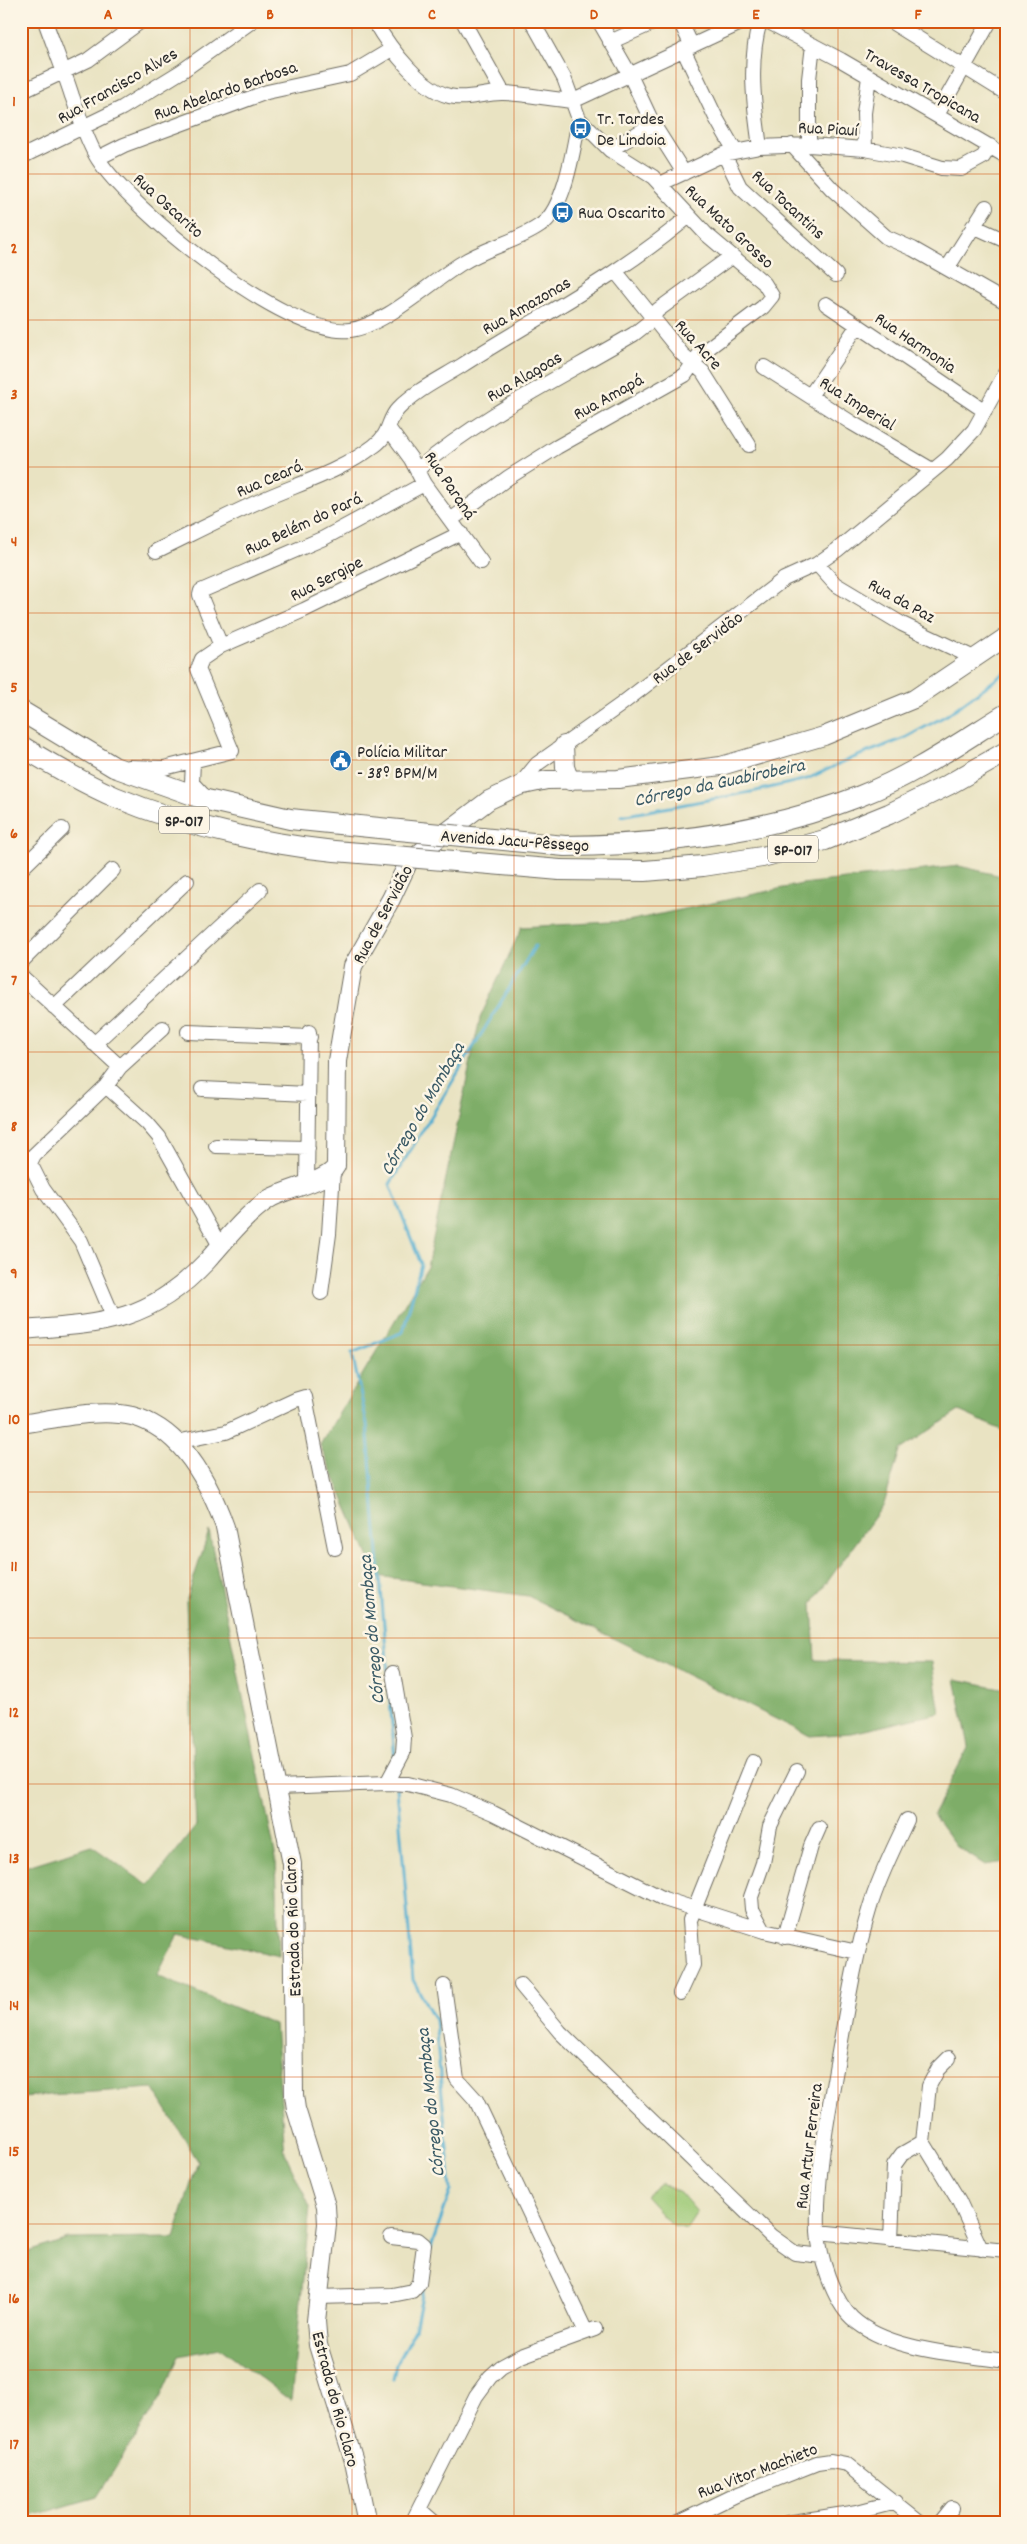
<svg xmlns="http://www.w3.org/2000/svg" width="1027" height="2544" font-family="Dekko,sans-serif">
  <rect width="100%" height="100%" fill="#fcf5e5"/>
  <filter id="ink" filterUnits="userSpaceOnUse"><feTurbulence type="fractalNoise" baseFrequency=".02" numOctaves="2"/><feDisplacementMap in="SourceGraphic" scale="10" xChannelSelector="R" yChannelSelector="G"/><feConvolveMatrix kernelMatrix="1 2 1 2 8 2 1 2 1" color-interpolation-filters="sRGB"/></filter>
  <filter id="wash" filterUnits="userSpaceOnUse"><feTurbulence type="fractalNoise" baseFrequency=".0096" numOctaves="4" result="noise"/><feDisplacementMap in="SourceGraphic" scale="20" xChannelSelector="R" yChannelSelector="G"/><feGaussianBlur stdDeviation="1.12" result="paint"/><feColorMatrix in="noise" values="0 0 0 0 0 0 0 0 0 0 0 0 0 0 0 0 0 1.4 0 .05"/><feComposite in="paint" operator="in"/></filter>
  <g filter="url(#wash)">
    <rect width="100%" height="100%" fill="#e9e3c2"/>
    <path fill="#9dc977" stroke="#647a51" d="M 661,2183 L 680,2192 L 697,2212 L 686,2229 L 672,2225 L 645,2196 Z"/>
    <path fill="#7ead68" stroke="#546c4a" d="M 959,866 L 1006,877 L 1006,1432 L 959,1411 L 900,1450 L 884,1504 L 812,1603 L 815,1660 L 932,1662 L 940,1713 L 852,1733 L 810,1736 L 528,1596 L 377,1576 L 320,1445 L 427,1267 L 480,1018 L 522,927 L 628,921 L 802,884 Z
      M 209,1531 L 276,1858 L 279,1956 L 178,1934 L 157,1976 L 275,2024 L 285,2153 L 310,2207 L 291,2401 L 220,2348 L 179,2356 L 160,2398 L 97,2497 L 21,2519 L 21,2254 L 68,2239 L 174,2238 L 198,2161 L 153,2088 L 21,2097 L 21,1868 L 92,1846 L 149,1886 L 196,1826 L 186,1602 Z
      M 955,1679 L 1006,1689 L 1006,1862 L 985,1865 L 956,1846 L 933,1815 L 969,1746 Z"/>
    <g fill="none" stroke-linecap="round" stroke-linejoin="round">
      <path stroke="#53aed0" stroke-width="3" d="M 621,816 L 756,791 L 807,779 L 850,759 L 905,738 L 947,715 L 1006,672
        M 388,1672 L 367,1424 L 352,1353 L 403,1332 L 421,1264 L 390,1184 L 535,946
        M 389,1688 L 395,1759
        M 397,1788 L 413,1980 L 435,2020 L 451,2190 L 429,2253
        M 393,2379 L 396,2364 L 415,2329 L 424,2286"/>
    </g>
  </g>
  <g filter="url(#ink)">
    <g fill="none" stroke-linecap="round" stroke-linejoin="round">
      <defs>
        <path id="minor" d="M 45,21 C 54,46 64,71 72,96 C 80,117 86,140 98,159 C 131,210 287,338 350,330 C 384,326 432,281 462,263 C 487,247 517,242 541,225 C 565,209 574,146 579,119
          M 374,21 C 389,47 423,94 455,97 C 472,99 488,92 504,93 C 527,94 550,99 573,101
          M 463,21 L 503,93
          M 599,21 L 629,73 L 653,124 L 684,173
          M 680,21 L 692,46
          M 760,21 C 748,62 754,105 760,147
          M 767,21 L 841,60 L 1006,156
          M 890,21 L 1006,93
          M 610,42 L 657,21
          M 683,49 L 716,118 L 735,151
          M 21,92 L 88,60 L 141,21
          M 573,101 L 745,21
          M 937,115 L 990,21
          M 792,145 L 832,189 L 886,237 L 913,249 L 1006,302
          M 809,145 L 809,79 L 813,45
          M 865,149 L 864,113 L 869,77
          M 610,150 L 653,124
          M 724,154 L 740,187 L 836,275
          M 21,157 L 122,108 L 182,71 L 252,21
          M 98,158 L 124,145 L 267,92 L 350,74 L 392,49
          M 660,184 L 724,154 L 760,147 L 809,145 L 865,149 L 903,156 L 942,168 L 961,169 L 983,157 L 990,146
          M 973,226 L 1006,241
          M 948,267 L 986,207
          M 616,272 L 682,354 L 703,372 L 749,445
          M 826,304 L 985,411
          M 764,367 L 852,423 L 932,470
          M 810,396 L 858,325
          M 389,429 L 411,459 L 424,484 L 481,562
          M 417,470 C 482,415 561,377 634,334 L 648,323 L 658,310 L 732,256
          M 452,519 L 509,477 L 557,447 L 685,375 L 699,355 L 763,307 L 772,296 L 764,283 L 706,234 L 653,177 L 610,150 L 579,119 L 564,78 L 532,21
          M 156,551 C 191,534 226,516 262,500 C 300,483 340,472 374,446 C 391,434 387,420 398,409 C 415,391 440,379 461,366 C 539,316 616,278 688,217
          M 817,564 L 835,584 L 902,624 L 976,659
          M 221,646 L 200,595 L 201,591 L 324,538 L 424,484
          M 193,762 L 192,783 L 205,797
          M 129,767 L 164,768 L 232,751 L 198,669 L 202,659 L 221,646 L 304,610 L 461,533
          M 519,786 L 537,764 L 619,706 L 784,579 L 817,564 L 837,550 L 947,459 L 974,430 L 1006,372
          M 21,869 L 62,829
          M 21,962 L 113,870
          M 21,976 L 120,1067 L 106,1086 L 34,1155 L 30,1163 L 43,1189 L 81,1241 L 114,1319
          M 54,1007 L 187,881
          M 188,1032 L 310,1037
          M 94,1044 L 260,890
          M 120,1067 L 163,1028
          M 106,1086 L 147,1123 L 159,1137 L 220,1246
          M 202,1089 L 308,1094
          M 216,1146 L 308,1148
          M 307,1183 L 309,1032
          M 321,1293 L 329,1234 L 333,1171
          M 176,1442 L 226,1432 L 295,1400 L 305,1397 L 335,1548
          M 387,1783 L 403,1753 L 404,1738 L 393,1673
          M 277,1787 L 387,1783 L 408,1784 L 451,1795 L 493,1813 L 664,1899 L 764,1931 L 857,1952
          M 907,1820 C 894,1848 879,1877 870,1907 C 855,1956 847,2007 838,2058 C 828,2115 816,2173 818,2231 C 819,2256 833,2300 852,2318 C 887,2351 959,2354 1006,2361
          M 764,1931 L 752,1909 L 751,1897 L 763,1863 L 770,1826 L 797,1771
          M 785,1937 L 811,1846 L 819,1828
          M 521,1985 L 560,2032 L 771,2236 L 795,2253 L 822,2256
          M 444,1986 L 457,2079 L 476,2100 L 586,2332
          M 680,1993 L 693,1965 L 690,1920 L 753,1762
          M 949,2058 L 938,2069 L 929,2086 L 923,2142 L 959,2201 L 981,2249
          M 818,2232 L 1006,2251
          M 891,2240 L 894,2165 L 902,2154 L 923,2142
          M 318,2297 L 392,2295 L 412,2291 L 419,2283 L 424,2245 L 418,2240 L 391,2237
          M 419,2509 L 435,2523
          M 412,2523 L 476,2396 L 490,2377 L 501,2367 L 521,2356 L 595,2329
          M 678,2523 L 736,2495 L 817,2463 L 831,2461 L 846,2464 L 920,2523
          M 787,2523 L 857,2512 L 896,2502
          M 940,2523 L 952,2508"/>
        <path id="major" d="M 564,745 L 565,767 L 570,781
          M 21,1330 C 101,1324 149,1323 207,1261 C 226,1240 245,1215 269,1199 C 285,1189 328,1182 336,1166 L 337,1061 L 353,966 L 391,899 L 408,863 L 428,846 L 489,800 L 519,786 L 547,780 L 618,779 L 721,766 L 824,736 L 914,699 L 1006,637
          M 21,1424 C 53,1419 100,1408 132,1416 C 182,1429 209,1482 225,1527 L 292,1864 L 294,2095 L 296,2109 L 326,2206 L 327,2224 L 316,2321 L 318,2345 L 354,2461 L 367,2523"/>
        <path id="highway" d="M 21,711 L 114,767 L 207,800 L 290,819 L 399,830
          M 21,746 C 52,765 83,783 115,797 C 189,828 281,848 360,853
          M 565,846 C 665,845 766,833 860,796 C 912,776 959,743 1006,714
          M 560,870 L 645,871 L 703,866 L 762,857 L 825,840 L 889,814 L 948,785 L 1006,752"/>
      </defs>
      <use href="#minor" stroke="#6e6b60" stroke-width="16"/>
      <use href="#major" stroke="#6e6b60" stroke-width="20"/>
      <use href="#highway" stroke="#6e6b60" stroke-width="22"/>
      <use href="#minor" stroke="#fff" stroke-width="14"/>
      <use href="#major" stroke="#fff" stroke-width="18"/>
      <use href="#highway" stroke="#fff" stroke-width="20"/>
      <defs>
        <path id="highway-bridge" d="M 399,830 L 565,846
          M 360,853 L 560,870"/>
      </defs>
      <use href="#highway-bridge" stroke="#6e6b60" stroke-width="22" stroke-linecap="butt"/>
      <use href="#highway-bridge" stroke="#fff" stroke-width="20"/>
    </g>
  </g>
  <path fill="none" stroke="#d5540f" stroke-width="1" stroke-opacity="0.55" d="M 190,21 L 190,2523M 352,21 L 352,2523M 514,21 L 514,2523M 676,21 L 676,2523M 838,21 L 838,2523M 21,174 L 1006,174M 21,320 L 1006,320M 21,467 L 1006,467M 21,613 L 1006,613M 21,760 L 1006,760M 21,906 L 1006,906M 21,1052 L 1006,1052M 21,1199 L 1006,1199M 21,1345 L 1006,1345M 21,1492 L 1006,1492M 21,1638 L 1006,1638M 21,1784 L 1006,1784M 21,1931 L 1006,1931M 21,2077 L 1006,2077M 21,2224 L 1006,2224M 21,2370 L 1006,2370"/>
  <defs>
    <symbol id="bus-disc" viewBox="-11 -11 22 22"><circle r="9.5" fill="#1f6fb2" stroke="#fcf5e5"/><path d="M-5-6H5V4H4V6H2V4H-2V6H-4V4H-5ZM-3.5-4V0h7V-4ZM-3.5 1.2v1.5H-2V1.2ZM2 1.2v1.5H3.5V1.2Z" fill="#fff"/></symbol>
    <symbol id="civic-disc" viewBox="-11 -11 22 22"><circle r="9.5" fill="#1f6fb2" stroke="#fcf5e5"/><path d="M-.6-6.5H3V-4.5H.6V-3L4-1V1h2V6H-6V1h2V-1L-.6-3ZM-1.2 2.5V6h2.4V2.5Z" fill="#fff"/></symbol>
  </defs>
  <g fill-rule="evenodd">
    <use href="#bus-disc" x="568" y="116" width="25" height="25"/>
    <use href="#bus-disc" x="550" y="200" width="25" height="25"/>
    <use href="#civic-disc" x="328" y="748" width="25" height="25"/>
  </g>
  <g text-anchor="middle" stroke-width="5" stroke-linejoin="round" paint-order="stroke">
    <g fill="#fcf5e5" stroke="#6a6863" stroke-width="1">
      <rect x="159" y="806.5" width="50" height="27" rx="4"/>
      <rect x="768" y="835.5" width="50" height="27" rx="4"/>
    </g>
    <g font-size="16" font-weight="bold" fill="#2b2b2b">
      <text x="184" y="826">SP-017</text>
      <text x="793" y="855">SP-017</text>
    </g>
    <g font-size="18" fill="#2b2b2b" stroke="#fcf5e5">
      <text transform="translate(117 85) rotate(-30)" y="6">Rua Francisco Alves</text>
      <text transform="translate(923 85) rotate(30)" y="6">Travessa Tropicana</text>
      <text transform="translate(225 90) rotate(-19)" y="6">Rua Abelardo Barbosa</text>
      <text transform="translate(828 128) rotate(3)" y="6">Rua Piauí</text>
      <text transform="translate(789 204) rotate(43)" y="6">Rua Tocantins</text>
      <text transform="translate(169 205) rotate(42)" y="6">Rua Oscarito</text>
      <text transform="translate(730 226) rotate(43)" y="6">Rua Mato Grosso</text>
      <text transform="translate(526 305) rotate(-30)" y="6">Rua Amazonas</text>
      <text transform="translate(916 342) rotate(34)" y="6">Rua Harmonia</text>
      <text transform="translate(699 344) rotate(48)" y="6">Rua Acre</text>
      <text transform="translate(524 376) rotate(-30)" y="6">Rua Alagoas</text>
      <text transform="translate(608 396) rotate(-29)" y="6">Rua Amapá</text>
      <text transform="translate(858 403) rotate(32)" y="6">Rua Imperial</text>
      <text transform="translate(269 478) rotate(-23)" y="6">Rua Ceará</text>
      <text transform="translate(451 485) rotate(56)" y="6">Rua Paraná</text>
      <text transform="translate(303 523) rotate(-25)" y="6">Rua Belém do Pará</text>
      <text transform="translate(326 578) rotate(-27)" y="6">Rua Sergipe</text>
      <text transform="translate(902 600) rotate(29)" y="6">Rua da Paz</text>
      <text transform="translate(697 647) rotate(-37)" y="6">Rua de Servidão</text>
      <text transform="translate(515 840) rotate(4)" y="6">Avenida Jacu-Pêssego</text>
      <text transform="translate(382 914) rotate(-62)" y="6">Rua de Servidão</text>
      <text transform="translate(292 1927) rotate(-92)" y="6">Estrada do Rio Claro</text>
      <text transform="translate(808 2146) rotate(-83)" y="6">Rua Artur Ferreira</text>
      <text transform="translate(336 2399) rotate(75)" y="6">Estrada do Rio Claro</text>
      <text transform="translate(757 2470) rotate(-21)" y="6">Rua Vitor Machieto</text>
    </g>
    <g font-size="18" fill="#2b2b2b" stroke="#fcf5e5" text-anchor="start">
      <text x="597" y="124">Tr. Tardes<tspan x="597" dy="21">De Lindoia</tspan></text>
      <text x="578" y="218">Rua Oscarito</text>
      <text x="357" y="757">Polícia Militar<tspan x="357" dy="21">- 38º BPM/M</tspan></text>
    </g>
    <g font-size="19" font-style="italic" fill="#395965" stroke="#fcf5e5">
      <text transform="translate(719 781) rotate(-12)" y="7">Córrego da Guabirobeira</text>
      <text transform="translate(421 1108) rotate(-60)" y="7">Córrego do Mombaça</text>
      <text transform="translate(370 1630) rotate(-95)" y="7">Córrego do Mombaça</text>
      <text transform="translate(429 2103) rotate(-96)" y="7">Córrego do Mombaça</text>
    </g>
  </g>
  <rect width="1027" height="2544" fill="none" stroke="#fcf5e5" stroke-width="55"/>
  <rect x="28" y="28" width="972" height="2488" fill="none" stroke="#d5540f" stroke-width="2"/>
  <g font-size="16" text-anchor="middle" font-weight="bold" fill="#d5540f">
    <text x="108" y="19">A</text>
    <text x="270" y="19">B</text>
    <text x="432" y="19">C</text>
    <text x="594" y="19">D</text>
    <text x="756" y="19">E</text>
    <text x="918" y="19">F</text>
    <text x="14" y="106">1</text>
    <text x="14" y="253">2</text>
    <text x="14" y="399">3</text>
    <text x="14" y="546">4</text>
    <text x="14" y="692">5</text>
    <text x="14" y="838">6</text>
    <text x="14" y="985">7</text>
    <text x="14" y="1131">8</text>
    <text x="14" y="1278">9</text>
    <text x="14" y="1424">10</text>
    <text x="14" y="1571">11</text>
    <text x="14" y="1717">12</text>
    <text x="14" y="1863">13</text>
    <text x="14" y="2010">14</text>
    <text x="14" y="2156">15</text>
    <text x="14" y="2303">16</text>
    <text x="14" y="2449">17</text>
  </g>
</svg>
